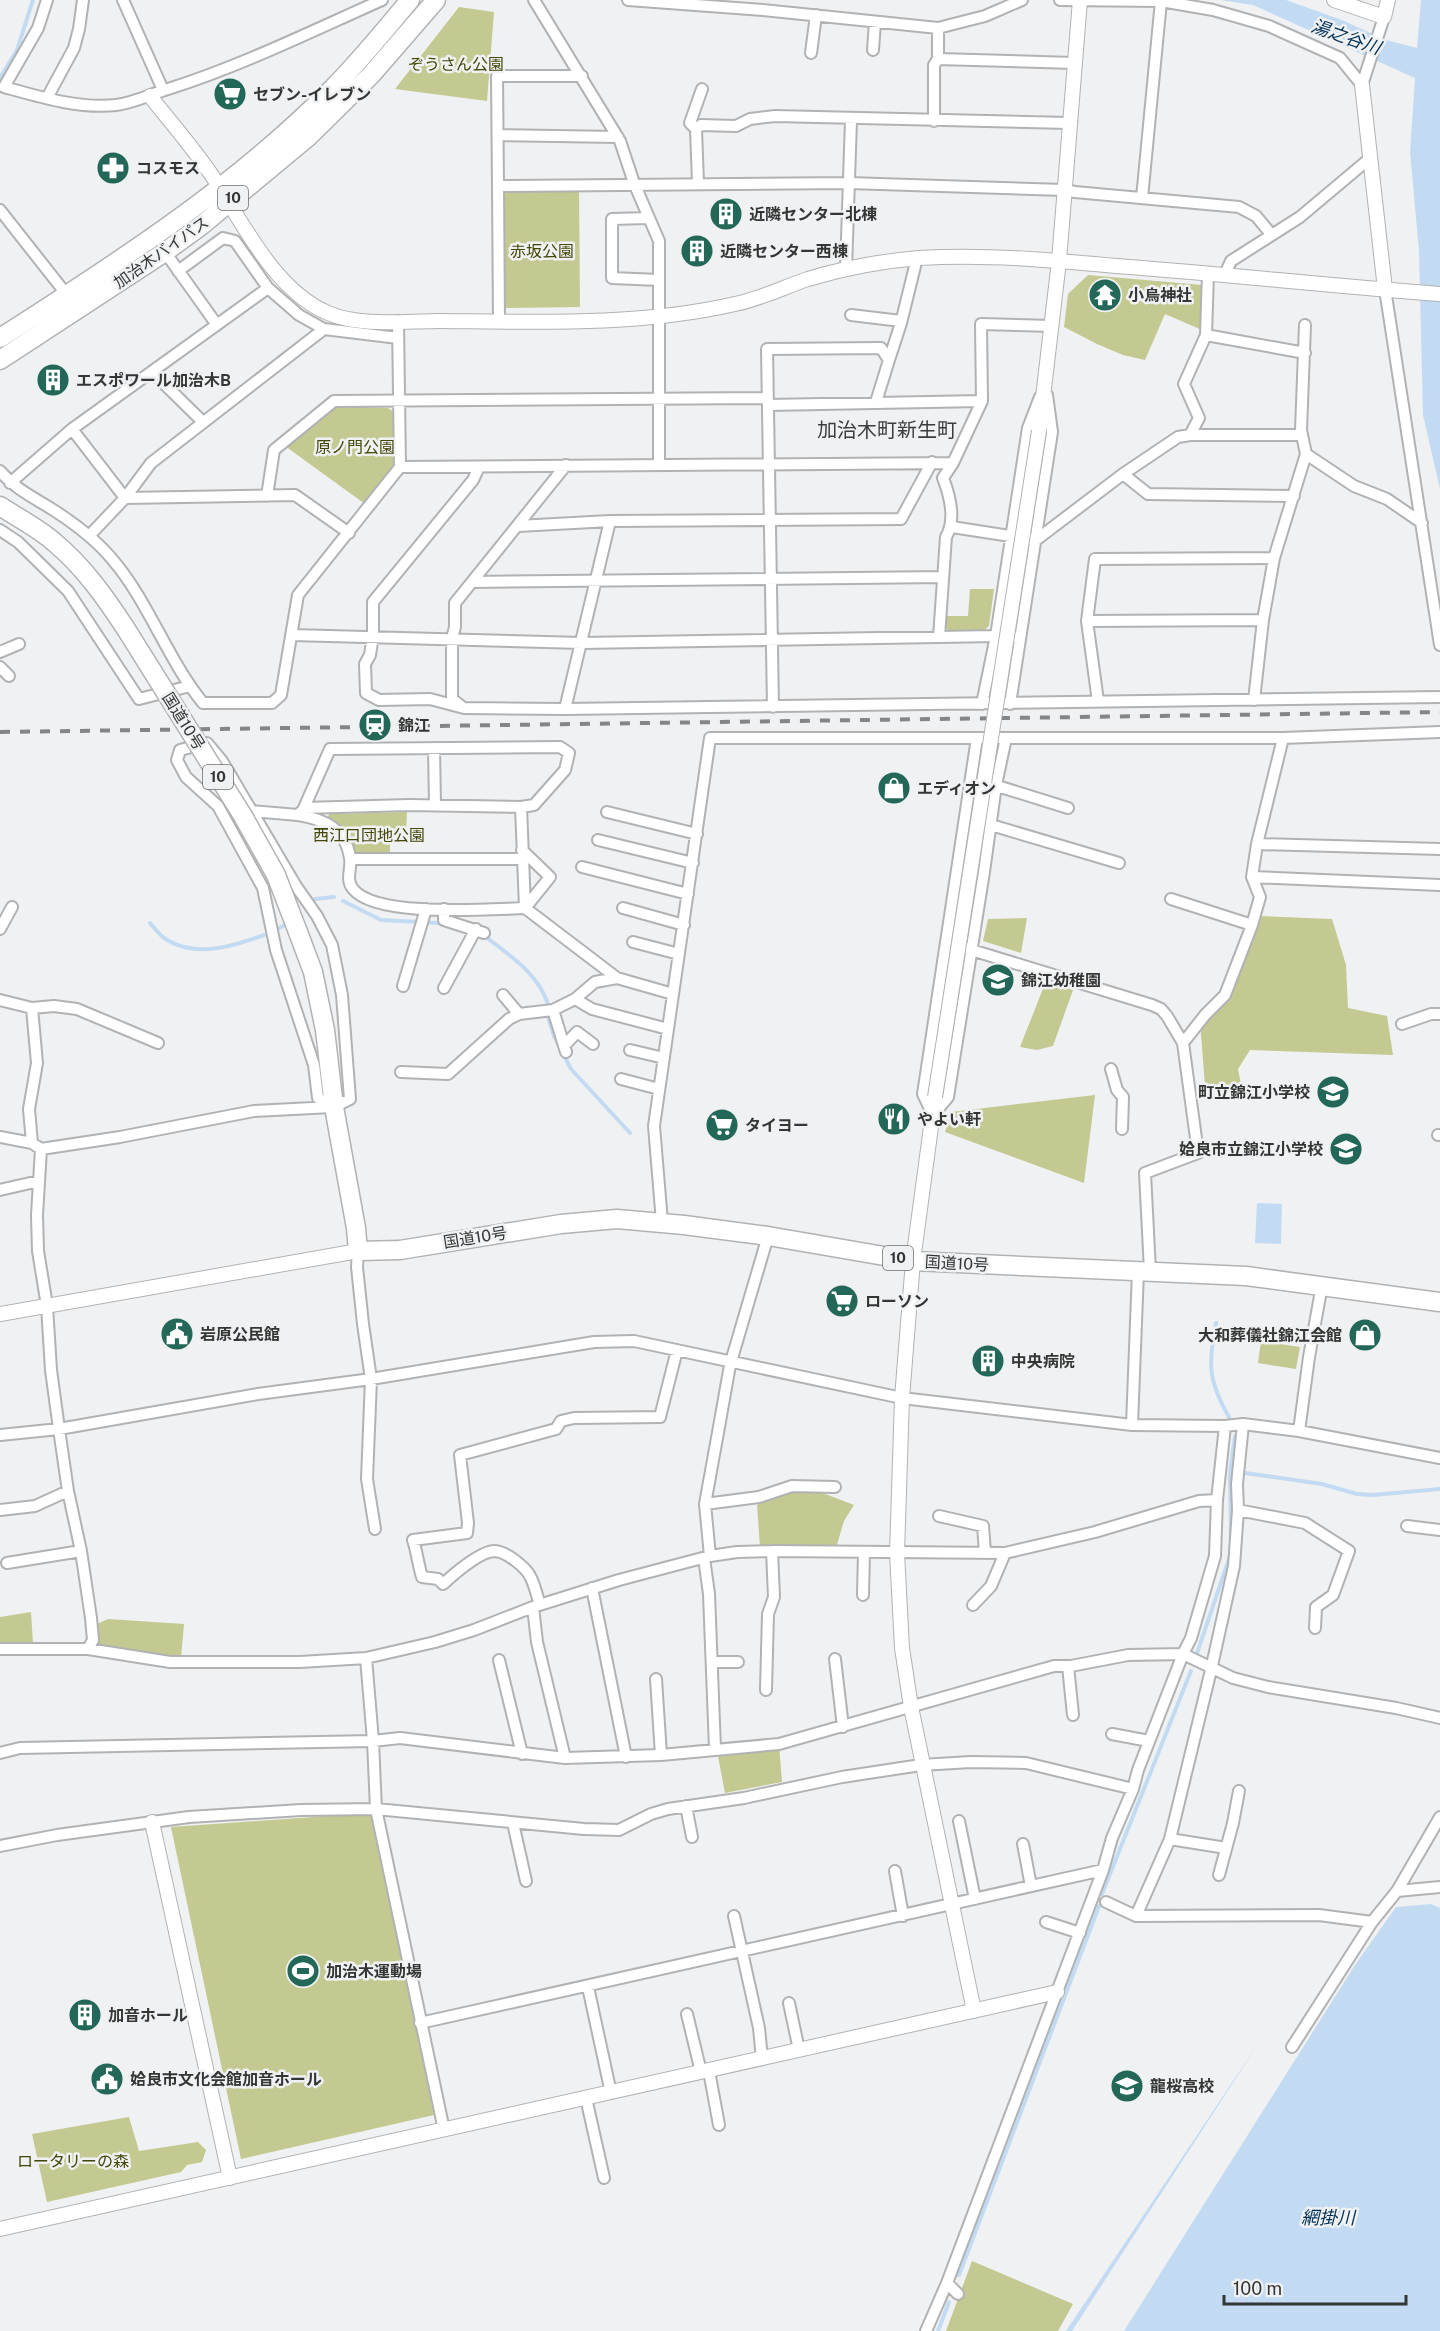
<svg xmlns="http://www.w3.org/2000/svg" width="1440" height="2331" font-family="'Public Sans','Noto Sans JP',sans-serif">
  <rect width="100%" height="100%" fill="#f0f1f3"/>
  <path fill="#c3c991" d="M 459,7 L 494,12 L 487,101 L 395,89 Z
    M 579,190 L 580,307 L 503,308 L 503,195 L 508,191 Z
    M 1088,275 L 1202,285 L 1202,330 L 1165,314 L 1145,360 L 1123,355 L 1097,344 L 1064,327 L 1068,294 Z
    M 335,406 L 388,408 L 394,412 L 395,465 L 365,504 L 285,446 Z
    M 970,589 L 994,589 L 989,626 L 983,631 L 950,632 L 944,626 L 945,616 L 968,616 Z
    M 407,812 L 406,834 L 390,834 L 390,856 L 353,854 L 346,831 L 328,818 L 329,814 Z
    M 1260,916 L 1332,919 L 1346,965 L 1348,1008 L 1387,1016 L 1393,1055 L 1250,1050 L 1238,1069 L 1242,1090 L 1205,1086 L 1200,1021 L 1228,1001 Z
    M 1027,918 L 1021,953 L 983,941 L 988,919 Z
    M 1046,981 L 1073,990 L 1053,1046 L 1037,1050 L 1020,1047 Z
    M 1095,1095 L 1084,1183 L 945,1132 L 951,1112 Z
    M 1261,1341 L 1300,1347 L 1296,1369 L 1258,1363 Z
    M 797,1490 L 820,1492 L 854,1505 L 844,1521 L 836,1548 L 760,1547 L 757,1505 L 781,1493 Z
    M 31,1612 L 33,1644 L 0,1645 L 0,1617 Z
    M 108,1619 L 184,1624 L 181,1658 L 105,1649 L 98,1644 L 97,1624 Z
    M 779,1744 L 782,1782 L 725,1793 L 718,1756 Z
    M 371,1813 L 434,2115 L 241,2159 L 171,1827 Z
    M 129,2117 L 139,2151 L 198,2142 L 206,2150 L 202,2162 L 187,2165 L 181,2172 L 47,2202 L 32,2134 Z
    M 972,2261 L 1073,2304 L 1058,2331 L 946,2331 Z"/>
  <path fill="#c2dbf2" d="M 1220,0 L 1286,0 L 1342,20 L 1386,40 L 1417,48 L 1421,0 L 1440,0 L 1440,489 L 1423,415 L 1419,251 L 1410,152 L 1415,78 L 1253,5 Z
    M 1257,1203 L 1282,1204 L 1281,1244 L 1255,1243 Z
    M 1431,1904 L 1440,1908 L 1440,2331 L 1124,2331 L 1355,1965 L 1396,1907 Z
    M 1260,2041 L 1072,2331 L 1066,2331 Z"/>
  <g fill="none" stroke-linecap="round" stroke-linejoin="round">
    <path stroke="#c2dbf2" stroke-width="4" d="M 0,78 L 17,50 L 33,0
      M 315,899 L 334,897
      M 343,901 L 381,920 L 438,923
      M 150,923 C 155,929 161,937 167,940 C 197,958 234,946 264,935
      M 279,928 L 287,924
      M 487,938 C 511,956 538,974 548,1004
      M 548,1017 L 554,1036 L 571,1069 L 630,1133
      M 1216,1323 C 1208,1363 1208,1381 1229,1417
      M 1245,1473 L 1322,1484 L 1357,1494 L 1373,1495 L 1440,1489
      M 1231,1540 L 1230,1472 L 1235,1436
      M 1196,1656 L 1230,1556
      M 1102,1894 L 1191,1671
      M 959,2275 L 1099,1906
      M 938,2331 L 949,2302"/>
    <defs>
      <path id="minor" d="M 47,0 L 38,28 L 4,87 C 40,97 79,109 116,105 C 134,103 151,94 168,89 C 241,66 312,31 382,0
        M 123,0 L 163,90
        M 534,0 L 620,141 L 634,183 L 659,241 L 659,464
        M 628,0 L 763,10 L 938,28 L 985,16 L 1022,0
        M 1060,0 L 1161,1 L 1213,10 L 1269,26 L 1340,58 L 1362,85
        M 873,50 L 875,22
        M 811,53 L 816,15
        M 938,59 L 1074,63
        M 1362,85 L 1384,17
        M 47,98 L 74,48 L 79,29 L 83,0
        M 934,121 L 934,65 L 938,59 L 938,28
        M 696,129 L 690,123 L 702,89
        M 498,135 L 618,137
        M 698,183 L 696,129 L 701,125 L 736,126 L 750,119 L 775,116 L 1069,123
        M 498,186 L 497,76 L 582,76
        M 1142,198 L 1161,1
        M 0,210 L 67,295
        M 648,218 L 612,219 L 612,278 L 659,280
        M 165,252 L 217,325
        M 846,269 L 851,120
        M 178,271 L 223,238 L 235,241 L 268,288
        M 1225,274 L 1231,261 L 1300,217 L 1369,159
        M 1385,289 L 1440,645
        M 851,315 L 901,321
        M 499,322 L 498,186 L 849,183 L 1064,190 L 1075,192 L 1239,207 L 1256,216 L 1271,234
        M 1206,335 L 1305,353
        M 152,372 L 203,422
        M 876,402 L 889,360
        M 768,405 L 982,401
        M 72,429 L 125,498
        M 1190,435 L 1199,418 L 1184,384 L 1206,335 L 1208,273
        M 1306,454 L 1354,486 L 1387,499 L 1422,523
        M 400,467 L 953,463
        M 479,467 L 473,480 L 373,602 L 373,635 L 370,655 L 365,664 L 366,693 L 379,700 L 430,699 L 464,708 L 565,709 L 1440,697
        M 0,471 C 16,490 35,498 55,511 C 75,524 97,541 112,559 C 149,602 167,659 203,703 L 272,703 L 281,695 L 298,595 L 400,467 L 398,321
        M 1123,474 L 1148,494 L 1294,496
        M 10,483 L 72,429 L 268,288 L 299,315 L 324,329
        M 267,496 L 274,450 L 334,401 L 767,398
        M 125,498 L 295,495 L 349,533
        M 518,526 L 610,521 L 901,519 L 932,462
        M 952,527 L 1036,540 L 1123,474 L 1178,437 L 1190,435 L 1302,435
        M 0,530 L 18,542 L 68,591 L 139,699 L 190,686
        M 89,536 L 125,498 L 151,463 L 324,329 L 398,338
        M 472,582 L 943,577
        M 1087,621 L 1263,620
        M 292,635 L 582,643 L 996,636 L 1019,638
        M 939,637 L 946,537 C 956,520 950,496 943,478 L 953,463 L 982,401 L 981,324 L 1052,326
        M 0,652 L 19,644
        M 0,667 L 9,676
        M 1254,700 L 1263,620 L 1274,558 L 1306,454 L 1301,430 L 1305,325
        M 1098,701 L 1087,621 L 1095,559 L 1274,558
        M 982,704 L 996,636 L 1028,428 L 1040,397
        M 1010,704 L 1052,432 L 1047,395
        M 461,706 L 452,699 L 452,638 L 455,627 L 455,603 L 566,465
        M 773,707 L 767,349 L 881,348 L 889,360 L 901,323 L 917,258
        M 565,709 L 610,521
        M 977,738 L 923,1094 L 933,1115 L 948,1097 L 984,872 L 996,785 L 1006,738
        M 207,743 L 222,761 L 296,886 L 317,916 L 332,945 L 342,995 L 350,1099 L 334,1107 L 318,1098 L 314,1065 L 276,950 L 263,888 L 218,806 L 186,777 L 177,760 L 180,750 Z
        M 560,747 L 569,753 L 565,770 L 534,805 L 521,807 L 409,805 L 304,808 L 330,749 Z
        M 434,748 L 435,805
        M 991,784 L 1068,808
        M 251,811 L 298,815 L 302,811
        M 607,812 L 697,834
        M 298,815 C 324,819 346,829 350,858 C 352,869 345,879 353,889 C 376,918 488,909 525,908 L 521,807
        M 991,825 L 1119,863
        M 598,840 L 693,863
        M 1257,844 L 1440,849
        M 522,850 L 550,877 L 525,908 L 617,978 L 673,994
        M 351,859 L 522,859
        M 582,867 L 688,894
        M 1252,877 L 1440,885
        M 1171,899 L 1252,925
        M 623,908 L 684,925
        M 444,909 L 444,920 L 484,933
        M 0,929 L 12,907
        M 633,942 L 679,954
        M 965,948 L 1152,1005 L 1161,1009 L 1167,1016 L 1183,1043 L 1198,1153 L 1145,1173 L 1150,1271
        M 403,986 L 426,909
        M 444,988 L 476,929
        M 503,995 L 519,1014
        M 575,999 L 592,1009 L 668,1029
        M 0,1000 L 32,1008 L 54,1006 L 77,1009 L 158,1043
        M 553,1010 L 566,1052
        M 1402,1024 L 1431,1014 L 1440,1014
        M 1183,1043 L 1205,1015 L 1225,995 L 1252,925 L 1260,897 L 1252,877 L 1257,844 L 1283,738
        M 564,1046 L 577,1032 L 593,1044
        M 630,1050 L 664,1058
        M 1111,1069 L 1117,1090 L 1123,1097 L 1122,1129
        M 401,1072 L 448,1074 L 509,1019 L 519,1014 L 553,1010 L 575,999 L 595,982 L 617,978
        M 621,1079 L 659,1089
        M 1438,1135 L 1440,1135
        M 0,1137 L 32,1143 L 41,1149 L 120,1137 L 254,1111 L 332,1107
        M 32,1143 L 29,1109 L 37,1063 L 32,1008
        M 41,1149 L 37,1215 L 38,1251 L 47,1306 L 51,1370 L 59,1429 L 68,1491 L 81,1551 L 91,1618 L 93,1640 L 88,1649
        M 0,1190 L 39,1181
        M 662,1222 L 654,1126 L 710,738 L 1283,738 L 1440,732
        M 358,1251 L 357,1267 L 363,1324 L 371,1379 L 367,1479 L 375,1529
        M 1132,1425 L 1138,1271
        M 1299,1431 L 1309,1357 L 1322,1285
        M 0,1435 L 59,1429 L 258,1394 L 371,1379 L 594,1342 L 634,1341 L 902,1398 L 1132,1425 L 1225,1426 L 1243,1424 L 1299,1431 L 1440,1458
        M 705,1504 L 759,1497 L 792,1486 L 835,1487
        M 0,1510 L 35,1506 L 68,1491
        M 1238,1510 L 1305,1523 L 1349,1551 L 1333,1595 L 1316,1607 L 1315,1628
        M 939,1516 L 983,1526 L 985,1552
        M 1407,1526 L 1440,1530
        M 710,1556 L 705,1504 L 719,1427 L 730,1365 L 768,1236
        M 704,1558 L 709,1594 L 715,1749
        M 7,1563 L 81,1551
        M 592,1588 L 626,1757
        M 863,1595 L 864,1552
        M 540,1605 C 537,1596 535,1586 531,1578 C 527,1568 506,1551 494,1551 C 479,1552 454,1574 443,1584 L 438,1579 L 422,1577 C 418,1564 417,1552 413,1540 L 467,1533 L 468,1523 L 460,1455 L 556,1429 L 561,1421 L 574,1418 L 660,1417 L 677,1350
        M 973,1605 L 991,1586 L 1005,1553
        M 533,1607 L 537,1642 L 565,1758
        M 0,1649 L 88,1649 L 170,1662 L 300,1662 L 366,1658 L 435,1642 L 474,1630 L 533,1607 L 619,1580 L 710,1556 L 737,1552 L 772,1551 L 1005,1553 L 1095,1532 L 1199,1501 L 1217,1500
        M 366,1658 L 373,1741 L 376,1809 L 444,2130
        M 835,1659 L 843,1727
        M 499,1660 L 522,1754
        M 713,1662 L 738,1662
        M 1068,1666 L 1073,1715
        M 656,1679 L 661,1755
        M 766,1690 L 768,1614 L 774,1597 L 772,1551
        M 1112,1734 L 1149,1741
        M 0,1753 L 20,1748 L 373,1741 L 400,1738 L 565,1758 L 661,1755 L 779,1744 L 1054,1666 L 1071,1666 L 1128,1655 L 1183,1654 L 1233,1678 L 1268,1687 L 1396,1708 L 1440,1718
        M 686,1806 L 692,1837
        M 959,1821 L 975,1899
        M 513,1823 L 526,1881
        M 1170,1839 L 1226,1848
        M 1023,1844 L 1031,1886
        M 0,1846 L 57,1835 L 189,1817 L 301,1810 L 376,1809 L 584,1829 L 619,1830 L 651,1814 L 668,1809 L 744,1798 L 842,1777 L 921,1765 L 971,1762 L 1026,1763 L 1133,1789
        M 895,1871 L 903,1916
        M 1219,1875 L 1233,1823 L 1239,1791
        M 1397,1891 L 1440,1887
        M 1106,1902 L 1136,1916 L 1319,1915 L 1372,1922
        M 734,1916 L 759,2028 L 762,2059
        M 1136,1916 L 1170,1839 L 1211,1670 L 1234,1566 L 1238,1510 L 1237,1484 L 1243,1424
        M 1046,1922 L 1080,1933
        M 588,1987 L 611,2093
        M 789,2003 L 799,2050
        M 687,2014 L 701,2072
        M 420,2023 L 1103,1870
        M 1292,2047 L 1372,1922 L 1397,1891 L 1440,1817
        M 709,2071 L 719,2125
        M 586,2098 L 604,2178
        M 947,2283 L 958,2294
        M 926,2331 L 947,2283 L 1103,1870 L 1112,1838 L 1133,1789 L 1138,1770 L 1183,1654 L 1191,1638 L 1215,1556 L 1217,1500 L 1225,1426"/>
      <path id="tertiary" d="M 1334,0 L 1384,17 L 1388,0
        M 1362,85 L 1385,289
        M 150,96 C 172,124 196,151 215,180 C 244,226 276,291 328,313 C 361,327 404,321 440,321 C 538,322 639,326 735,304 C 760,299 784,287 808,279 C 844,268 882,261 919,258 C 985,254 1051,260 1116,266 C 1224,274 1332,286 1440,294
        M 1039,431 L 1059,261 L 1080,0
        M 935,1097 L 913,1261 L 902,1398 L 897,1553 L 902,1648 L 911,1707 L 974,2011
        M 0,1314 L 358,1251
        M 152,1822 L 230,2178
        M 0,2229 L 1057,1992"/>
      <path id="trunk" d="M 0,338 C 116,264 234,188 332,89 C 360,61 385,30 410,0
        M 0,360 L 165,252 L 202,225 L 308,137 L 371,75 L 436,0
        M 0,506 C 18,518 38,528 54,542 C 84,567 105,597 126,629
        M 298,932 L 313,972 L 325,1030 L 334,1107 L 356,1228 L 358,1251 L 400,1250 L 561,1224 L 617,1219 L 684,1225 L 768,1236 L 913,1261 L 1246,1276 L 1440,1302"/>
    </defs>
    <use href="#minor" stroke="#b1b2b4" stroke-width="14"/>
    <use href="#tertiary" stroke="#b1b2b4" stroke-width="16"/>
    <use href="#trunk" stroke="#b1b2b4" stroke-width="21"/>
    <use href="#minor" stroke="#fff" stroke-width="10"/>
    <use href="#tertiary" stroke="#fff" stroke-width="14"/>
    <use href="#trunk" stroke="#fff" stroke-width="18"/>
    <path stroke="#848586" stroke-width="4" stroke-dasharray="10 10" stroke-linecap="butt" d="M 0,732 L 1440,712"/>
    <defs>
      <path id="tertiary-bridge" d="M 935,1097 L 1039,431"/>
      <path id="trunk-bridge" d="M 126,629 L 243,816 L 276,875 L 298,932"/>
    </defs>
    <use href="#tertiary-bridge" stroke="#b1b2b4" stroke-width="16" stroke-linecap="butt"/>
    <use href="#trunk-bridge" stroke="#b1b2b4" stroke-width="21" stroke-linecap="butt"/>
    <use href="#tertiary-bridge" stroke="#fff" stroke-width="14"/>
    <use href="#trunk-bridge" stroke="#fff" stroke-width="18"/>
  </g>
  <defs>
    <symbol id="supermarket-disc" viewBox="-11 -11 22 22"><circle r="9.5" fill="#236758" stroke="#f0f1f3"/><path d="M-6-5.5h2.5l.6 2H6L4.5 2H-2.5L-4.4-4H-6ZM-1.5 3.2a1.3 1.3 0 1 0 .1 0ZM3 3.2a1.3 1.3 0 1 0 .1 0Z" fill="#fff"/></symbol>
    <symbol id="pharmacy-disc" viewBox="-11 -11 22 22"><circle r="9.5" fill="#236758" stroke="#f0f1f3"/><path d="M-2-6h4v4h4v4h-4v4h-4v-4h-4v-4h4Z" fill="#fff"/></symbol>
    <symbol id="building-disc" viewBox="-11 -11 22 22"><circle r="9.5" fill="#236758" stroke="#f0f1f3"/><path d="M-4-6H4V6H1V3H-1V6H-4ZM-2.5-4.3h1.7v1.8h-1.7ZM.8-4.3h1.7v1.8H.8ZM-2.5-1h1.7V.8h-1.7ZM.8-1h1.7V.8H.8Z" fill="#fff"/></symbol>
    <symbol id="temple-disc" viewBox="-11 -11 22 22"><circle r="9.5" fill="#236758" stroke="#f0f1f3"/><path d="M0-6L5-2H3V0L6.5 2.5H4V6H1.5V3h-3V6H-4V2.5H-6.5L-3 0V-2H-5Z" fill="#fff"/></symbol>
    <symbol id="station-disc" viewBox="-11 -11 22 22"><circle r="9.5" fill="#236758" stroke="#f0f1f3"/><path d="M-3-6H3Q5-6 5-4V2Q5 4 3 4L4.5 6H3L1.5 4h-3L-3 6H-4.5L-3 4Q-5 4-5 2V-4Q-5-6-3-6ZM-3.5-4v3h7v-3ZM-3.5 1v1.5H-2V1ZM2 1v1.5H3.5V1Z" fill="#fff"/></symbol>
    <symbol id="shop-disc" viewBox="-11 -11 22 22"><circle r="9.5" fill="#236758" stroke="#f0f1f3"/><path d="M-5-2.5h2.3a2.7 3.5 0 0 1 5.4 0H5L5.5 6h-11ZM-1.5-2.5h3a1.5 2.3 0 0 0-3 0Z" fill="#fff"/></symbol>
    <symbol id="school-disc" viewBox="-11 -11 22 22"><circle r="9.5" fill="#236758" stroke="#f0f1f3"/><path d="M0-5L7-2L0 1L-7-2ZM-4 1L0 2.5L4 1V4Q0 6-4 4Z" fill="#fff"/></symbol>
    <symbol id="restaurant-disc" viewBox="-11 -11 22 22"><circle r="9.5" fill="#236758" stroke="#f0f1f3"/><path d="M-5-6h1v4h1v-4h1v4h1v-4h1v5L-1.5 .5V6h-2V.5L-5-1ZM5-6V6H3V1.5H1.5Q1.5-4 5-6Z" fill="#fff"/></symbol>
    <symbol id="civic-disc" viewBox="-11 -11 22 22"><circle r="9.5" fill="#236758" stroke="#f0f1f3"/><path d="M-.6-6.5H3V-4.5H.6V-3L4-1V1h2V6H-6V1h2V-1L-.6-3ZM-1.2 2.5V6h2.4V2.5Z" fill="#fff"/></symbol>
    <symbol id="stadium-disc" viewBox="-11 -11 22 22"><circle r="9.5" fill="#236758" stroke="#f0f1f3"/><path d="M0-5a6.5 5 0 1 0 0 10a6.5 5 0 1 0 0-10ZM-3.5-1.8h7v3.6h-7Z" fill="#fff"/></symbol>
  </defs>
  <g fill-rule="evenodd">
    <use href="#supermarket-disc" x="211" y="75" width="38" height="38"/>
    <use href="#pharmacy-disc" x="94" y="149" width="38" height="38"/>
    <use href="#building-disc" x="707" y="195" width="38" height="38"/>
    <use href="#building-disc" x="678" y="232" width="38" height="38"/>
    <use href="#temple-disc" x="1086" y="276" width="38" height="38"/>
    <use href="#building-disc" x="34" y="361" width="38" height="38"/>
    <use href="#station-disc" x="356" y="706" width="38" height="38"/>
    <use href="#shop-disc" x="875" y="769" width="38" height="38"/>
    <use href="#school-disc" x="979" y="961" width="38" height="38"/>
    <use href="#school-disc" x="1314" y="1073" width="38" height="38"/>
    <use href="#restaurant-disc" x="875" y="1100" width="38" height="38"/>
    <use href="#supermarket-disc" x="703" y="1106" width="38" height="38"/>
    <use href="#school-disc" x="1327" y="1130" width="38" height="38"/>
    <use href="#supermarket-disc" x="823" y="1282" width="38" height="38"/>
    <use href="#civic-disc" x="158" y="1315" width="38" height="38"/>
    <use href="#shop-disc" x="1346" y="1316" width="38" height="38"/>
    <use href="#building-disc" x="969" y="1342" width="38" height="38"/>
    <use href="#stadium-disc" x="284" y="1952" width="38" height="38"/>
    <use href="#building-disc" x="66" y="1996" width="38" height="38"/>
    <use href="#civic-disc" x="88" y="2060" width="38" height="38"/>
    <use href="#school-disc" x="1108" y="2067" width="38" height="38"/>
  </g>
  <g text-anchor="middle" stroke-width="5" stroke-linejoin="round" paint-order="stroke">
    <g fill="#f0f1f3" stroke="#6c6d6e" stroke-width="1.5">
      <rect x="218" y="186" width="30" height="24" rx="4.5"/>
      <rect x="203" y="765" width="30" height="24" rx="4.5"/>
      <rect x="883" y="1246" width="30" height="24" rx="4.5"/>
    </g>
    <g font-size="15" font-weight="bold" fill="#343535">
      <text x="233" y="203">10</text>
      <text x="218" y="782">10</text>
      <text x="898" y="1263">10</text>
    </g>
    <g font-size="16" fill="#434707" stroke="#f0f1f3">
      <text x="456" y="70">ぞうさん公園</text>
      <text x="542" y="257">赤坂公園</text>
      <text x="355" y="453">原ノ門公園</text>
      <text x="369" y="841">西江口団地公園</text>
      <text x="73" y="2167">ロータリーの森</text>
    </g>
    <g font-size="16" font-weight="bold" fill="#343535" stroke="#f0f1f3" text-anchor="start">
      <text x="253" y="100">セブン-イレブン</text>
      <text x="136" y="174">コスモス</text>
      <text x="749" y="220">近隣センター北棟</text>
      <text x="720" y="257">近隣センター西棟</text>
      <text x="1128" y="301">小烏神社</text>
      <text x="76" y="386">エスポワール加治木B</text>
      <text x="398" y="731">錦江</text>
      <text x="917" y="794">エディオン</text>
      <text x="1021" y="986">錦江幼稚園</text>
      <text x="1310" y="1098" text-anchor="end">町立錦江小学校</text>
      <text x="917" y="1125">やよい軒</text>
      <text x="745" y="1131">タイヨー</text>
      <text x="1323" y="1155" text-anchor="end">姶良市立錦江小学校</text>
      <text x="865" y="1307">ローソン</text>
      <text x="200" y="1340">岩原公民館</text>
      <text x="1342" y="1341" text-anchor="end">大和葬儀社錦江会館</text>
      <text x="1011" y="1367">中央病院</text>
      <text x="326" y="1977">加治木運動場</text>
      <text x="108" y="2021">加音ホール</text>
      <text x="130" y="2085">姶良市文化会館加音ホール</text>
      <text x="1150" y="2092">龍桜高校</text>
    </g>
    <g font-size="16" fill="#343535" stroke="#f0f1f3">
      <text transform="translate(161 252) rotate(-35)" y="6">加治木バイパス</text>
      <text transform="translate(184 721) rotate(58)" y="6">国道10号</text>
      <text transform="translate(475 1237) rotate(-9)" y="6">国道10号</text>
      <text transform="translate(957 1263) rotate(3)" y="6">国道10号</text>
    </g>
    <g font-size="18" font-style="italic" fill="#003156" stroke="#f0f1f3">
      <text transform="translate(1346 37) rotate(19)" y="6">湯之谷川</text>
      <text x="1328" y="2224">網掛川</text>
    </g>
    <g font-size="20" fill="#3b3c3e" stroke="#f0f1f3">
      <text x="887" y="437">加治木町新生町</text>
    </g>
  </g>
  <path d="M1224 2295v9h182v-9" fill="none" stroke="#343535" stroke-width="3"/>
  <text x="1233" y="2295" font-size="18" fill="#343535" stroke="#f0f1f3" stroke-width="4.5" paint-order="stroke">100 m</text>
</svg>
